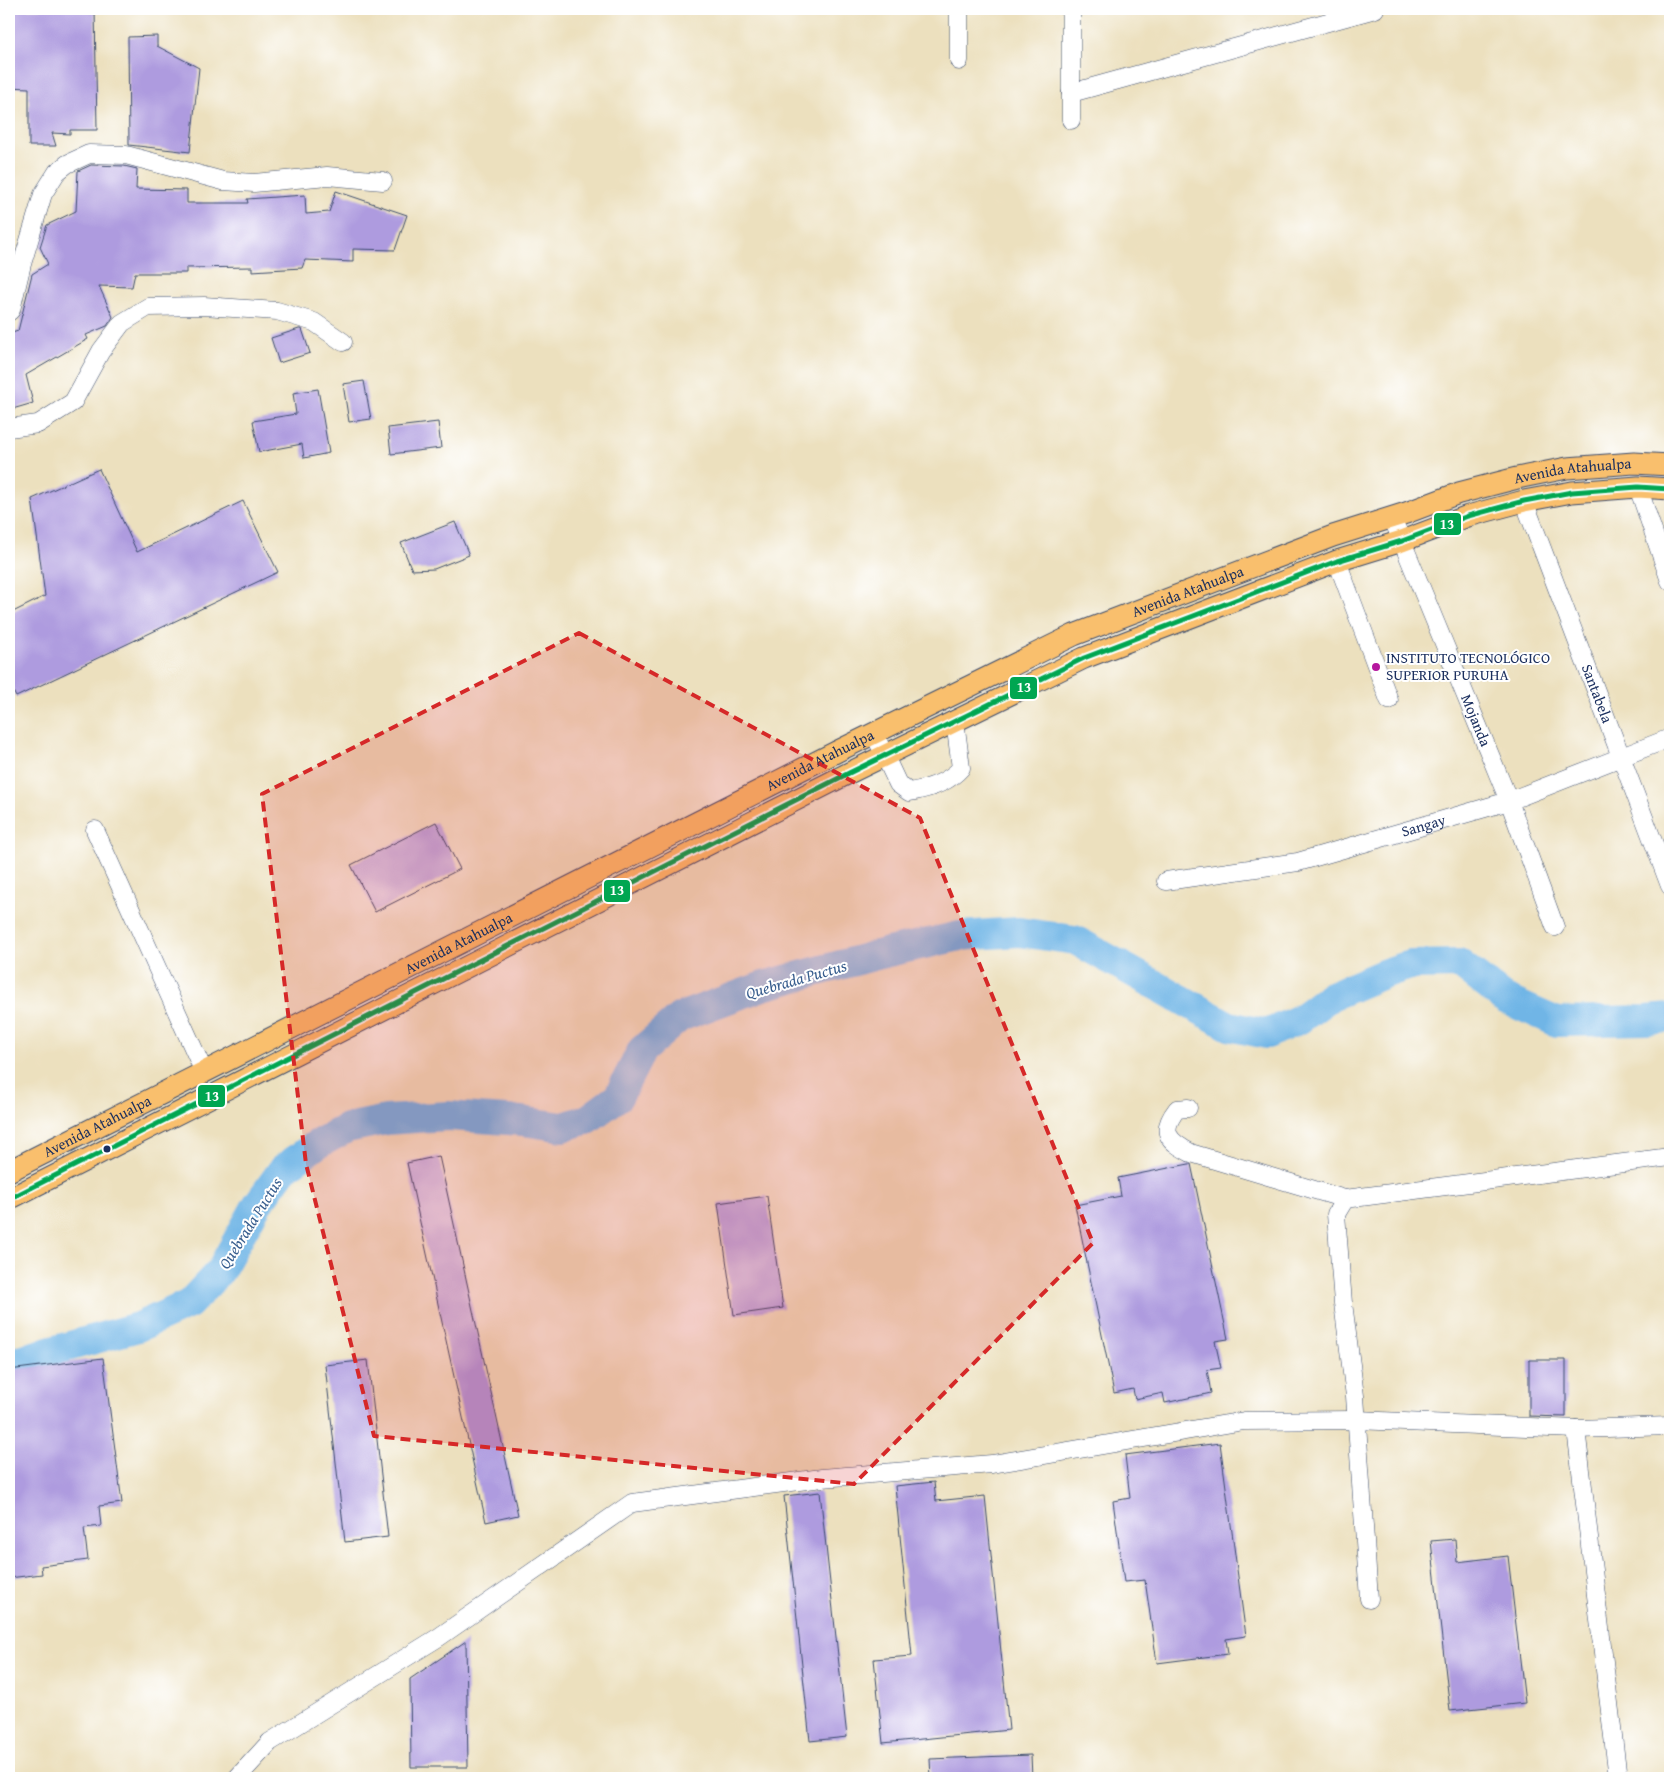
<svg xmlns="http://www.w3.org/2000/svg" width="1679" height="1787" font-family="'Gentium Book Plus',serif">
  <rect width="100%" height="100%" fill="#fff"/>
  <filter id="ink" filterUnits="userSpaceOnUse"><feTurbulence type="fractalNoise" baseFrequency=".02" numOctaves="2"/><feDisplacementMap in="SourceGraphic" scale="10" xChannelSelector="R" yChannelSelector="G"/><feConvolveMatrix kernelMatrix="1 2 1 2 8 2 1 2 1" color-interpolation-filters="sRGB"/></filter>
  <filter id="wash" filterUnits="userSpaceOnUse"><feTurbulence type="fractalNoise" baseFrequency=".0096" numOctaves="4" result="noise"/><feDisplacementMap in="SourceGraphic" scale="20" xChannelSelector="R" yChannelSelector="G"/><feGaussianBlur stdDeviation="1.12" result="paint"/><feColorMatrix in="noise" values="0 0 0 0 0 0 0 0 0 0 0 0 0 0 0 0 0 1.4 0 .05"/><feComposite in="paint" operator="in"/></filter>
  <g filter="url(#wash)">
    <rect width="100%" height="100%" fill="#ece0be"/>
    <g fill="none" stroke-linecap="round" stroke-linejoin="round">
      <path stroke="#6fb5e6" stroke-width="30" d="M 9,1363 L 138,1327 L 189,1304 L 220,1271 L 257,1205 L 283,1169 L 316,1145 L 347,1128 L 386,1120 L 448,1116 L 522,1121 L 563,1127 L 588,1119 L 618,1097 L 642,1050 L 680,1017 L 763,986 L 888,952 L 960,936 L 1019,932 L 1075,940 L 1229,1026 L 1267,1034 L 1300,1019 L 1331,996 L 1383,974 L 1410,965 L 1460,964 L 1505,999 L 1557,1022 L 1647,1020 L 1670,1018"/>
    </g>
    <g id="blocks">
      <path fill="#ae9bdf" d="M 9,9 L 95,9 L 97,130 L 70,130 L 70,134 L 52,133 L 56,146 L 29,146 L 29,88 L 9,87 Z
        M 157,36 L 157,46 L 199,68 L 190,152 L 129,145 L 128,37 Z
        M 91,165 L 124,166 L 137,169 L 136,189 L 187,190 L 187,203 L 248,203 L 247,199 L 305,195 L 306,214 L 329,212 L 336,191 L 407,215 L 395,250 L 353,249 L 353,262 L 305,260 L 302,268 L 252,271 L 252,267 L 186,268 L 186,273 L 135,273 L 132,287 L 99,286 L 113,317 L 107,326 L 86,335 L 88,339 L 26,375 L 33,403 L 9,410 L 9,334 L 18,331 L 32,274 L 48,264 L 40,247 L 47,225 L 76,211 L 78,171 Z
        M 299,329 L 302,329 L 310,353 L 279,363 L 271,338 Z
        M 364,381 L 371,419 L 349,422 L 343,384 Z
        M 318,389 L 329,453 L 304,458 L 302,444 L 259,452 L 253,421 L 296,414 L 293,393 Z
        M 438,422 L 441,448 L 391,454 L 388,428 Z
        M 99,469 L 137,552 L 243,501 L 278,572 L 16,697 L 9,683 L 9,614 L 45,596 L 32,499 Z
        M 455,522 L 469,555 L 434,569 L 412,570 L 401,543 Z
        M 436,822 L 460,869 L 375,912 L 351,865 Z
        M 439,1156 L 518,1515 L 486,1522 L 407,1163 Z
        M 1189,1164 L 1191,1164 L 1228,1339 L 1215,1341 L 1221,1368 L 1207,1370 L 1211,1393 L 1165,1403 L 1163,1393 L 1135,1399 L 1133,1389 L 1114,1393 L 1075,1205 L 1121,1196 L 1118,1178 Z
        M 767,1196 L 783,1308 L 734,1315 L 718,1203 Z
        M 103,1358 L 122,1503 L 99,1506 L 101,1526 L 84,1528 L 88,1560 L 41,1566 L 42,1574 L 9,1578 L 9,1370 Z
        M 368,1360 L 388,1537 L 345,1542 L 325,1365 Z
        M 1529,1360 L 1566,1360 L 1566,1417 L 1529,1416 Z
        M 1220,1443 L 1246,1636 L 1226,1639 L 1228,1654 L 1157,1663 L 1145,1580 L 1124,1582 L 1113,1501 L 1130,1498 L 1125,1455 Z
        M 934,1482 L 936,1501 L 985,1496 L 1009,1730 L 883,1743 L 874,1659 L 912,1656 L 895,1486 Z
        M 820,1492 L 847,1737 L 810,1741 L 784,1496 Z
        M 1455,1539 L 1457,1562 L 1508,1556 L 1525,1703 L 1450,1711 L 1431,1541 Z
        M 466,1641 L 468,1767 L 411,1767 L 410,1679 Z
        M 1031,1755 L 1032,1778 L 931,1778 L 930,1759 Z"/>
    </g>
  </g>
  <g filter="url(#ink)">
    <use href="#blocks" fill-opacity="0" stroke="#3a4a6c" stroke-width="1"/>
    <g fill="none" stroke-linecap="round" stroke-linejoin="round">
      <defs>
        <g id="minor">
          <path d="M 959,9 L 959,61"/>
          <path d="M 1071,9 L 1071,120"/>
          <path d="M 1071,93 L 1375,9"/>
          <path d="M 9,312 L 11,310 L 22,264 L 43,194 L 57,172 L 67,164 L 89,154 L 126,155 L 223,181 L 254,183 L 327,176 L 383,181"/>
          <path d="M 9,428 L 38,424 L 73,402 L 101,351 L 122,323 L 148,307 L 204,306 L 277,311 L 314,322 L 343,342"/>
          <path d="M 1638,487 L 1670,581"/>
          <path id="s1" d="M 1524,501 L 1670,886"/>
          <path id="s2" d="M 1392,517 L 1509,801 L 1555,927"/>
          <path d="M 1337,561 L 1389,700"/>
          <path d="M 874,733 L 898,784 L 909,792 C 928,789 948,783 961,768 L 955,721"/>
          <path d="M 95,830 L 204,1072"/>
          <path id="s3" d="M 1166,881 L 1298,862 L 1509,801 L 1670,738"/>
          <path d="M 1188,1108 L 1177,1109 C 1159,1132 1168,1141 1191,1153 L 1345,1199"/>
          <path d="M 1576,1429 L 1618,1778"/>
          <path d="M 1369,1599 L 1355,1396 L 1343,1303 L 1336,1214 L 1345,1199 L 1670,1157"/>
          <path d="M 237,1778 L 270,1742 L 439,1637 L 632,1503 L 822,1478 L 992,1464 L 1244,1421 L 1356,1420 L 1576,1429 L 1670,1426"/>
        </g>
        <g id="major">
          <path id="s4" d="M 9,1171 L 838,751 L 1074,635 L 1333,536 L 1406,513 L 1459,493 L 1517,478 L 1567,468 L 1634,463 L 1670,465"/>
          <path d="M 9,1199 L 849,773 L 1084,658 L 1337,561 L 1402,541 L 1468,516 L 1524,501 L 1572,492 L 1638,487 L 1670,489"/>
        </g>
      </defs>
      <use href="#minor" stroke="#3a4a6c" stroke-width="19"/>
      <use href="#major" stroke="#3a4a6c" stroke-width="23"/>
      <use href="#minor" stroke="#fff" stroke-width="18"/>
      <use href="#major" stroke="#f9bf6d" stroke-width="21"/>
      <defs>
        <path id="bus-1" d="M 9,1199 L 849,773 L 1084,658 L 1337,561 L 1402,541 L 1468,516 L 1524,501 L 1572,492 L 1638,487 L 1670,489"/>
      </defs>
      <use href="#bus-1" stroke="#fff" stroke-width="9"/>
      <use href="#bus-1" stroke="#00a651" stroke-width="5"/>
    </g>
  </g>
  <path fill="#d62828" fill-opacity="0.2" stroke="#d62828" stroke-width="4" stroke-dasharray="10 6" stroke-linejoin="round" d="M 579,633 L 920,818 L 1093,1243 L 854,1484 L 374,1436 L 306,1164 L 262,794 Z"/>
  <circle fill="#b5179e" stroke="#fff" stroke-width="2" cx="1376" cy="667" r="5"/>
  <circle fill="#1b2f5e" stroke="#fff" stroke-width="2" cx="107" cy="1149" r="4.5"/>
  <g text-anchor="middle" stroke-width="4" stroke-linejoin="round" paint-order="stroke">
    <g font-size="15" fill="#1b2f5e" stroke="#fff">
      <text dy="5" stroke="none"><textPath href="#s4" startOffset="1719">Avenida Atahualpa</textPath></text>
      <text dy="5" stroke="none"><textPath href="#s4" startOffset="1314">Avenida Atahualpa</textPath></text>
      <text dy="5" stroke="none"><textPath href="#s1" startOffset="206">Santabela</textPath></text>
      <text dy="5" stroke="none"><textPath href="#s2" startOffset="220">Mojanda</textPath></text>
      <text dy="5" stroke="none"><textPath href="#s4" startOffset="909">Avenida Atahualpa</textPath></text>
      <text dy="5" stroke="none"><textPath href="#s3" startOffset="264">Sangay</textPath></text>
      <text dy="5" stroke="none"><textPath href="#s4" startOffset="504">Avenida Atahualpa</textPath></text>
      <text dy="5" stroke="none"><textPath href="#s4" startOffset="99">Avenida Atahualpa</textPath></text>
    </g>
    <g font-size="15" fill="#1b2f5e" stroke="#fff" text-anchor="start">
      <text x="1386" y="663">INSTITUTO TECNOLÓGICO<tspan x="1386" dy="17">SUPERIOR PURUHA</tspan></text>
    </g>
    <g font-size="16" font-style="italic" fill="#385e8e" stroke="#fff">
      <text transform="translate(796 979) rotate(-16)" y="6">Quebrada Puctus</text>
      <text transform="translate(250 1223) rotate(-58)" y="6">Quebrada Puctus</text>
    </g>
  </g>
  <g stroke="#fff" stroke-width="2">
    <rect x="1433" y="512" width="29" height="24" rx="5" fill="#00a651"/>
    <rect x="1009" y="676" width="29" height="24" rx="5" fill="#00a651"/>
    <rect x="603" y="879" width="28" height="24" rx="5" fill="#00a651"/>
    <rect x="197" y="1084" width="29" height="24" rx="5" fill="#00a651"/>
  </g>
  <g font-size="14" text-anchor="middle" font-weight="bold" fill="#fff">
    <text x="1447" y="529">13</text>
    <text x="1024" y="692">13</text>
    <text x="617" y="895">13</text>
    <text x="212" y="1101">13</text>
  </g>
  <rect width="1679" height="1787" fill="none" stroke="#fff" stroke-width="30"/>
</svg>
